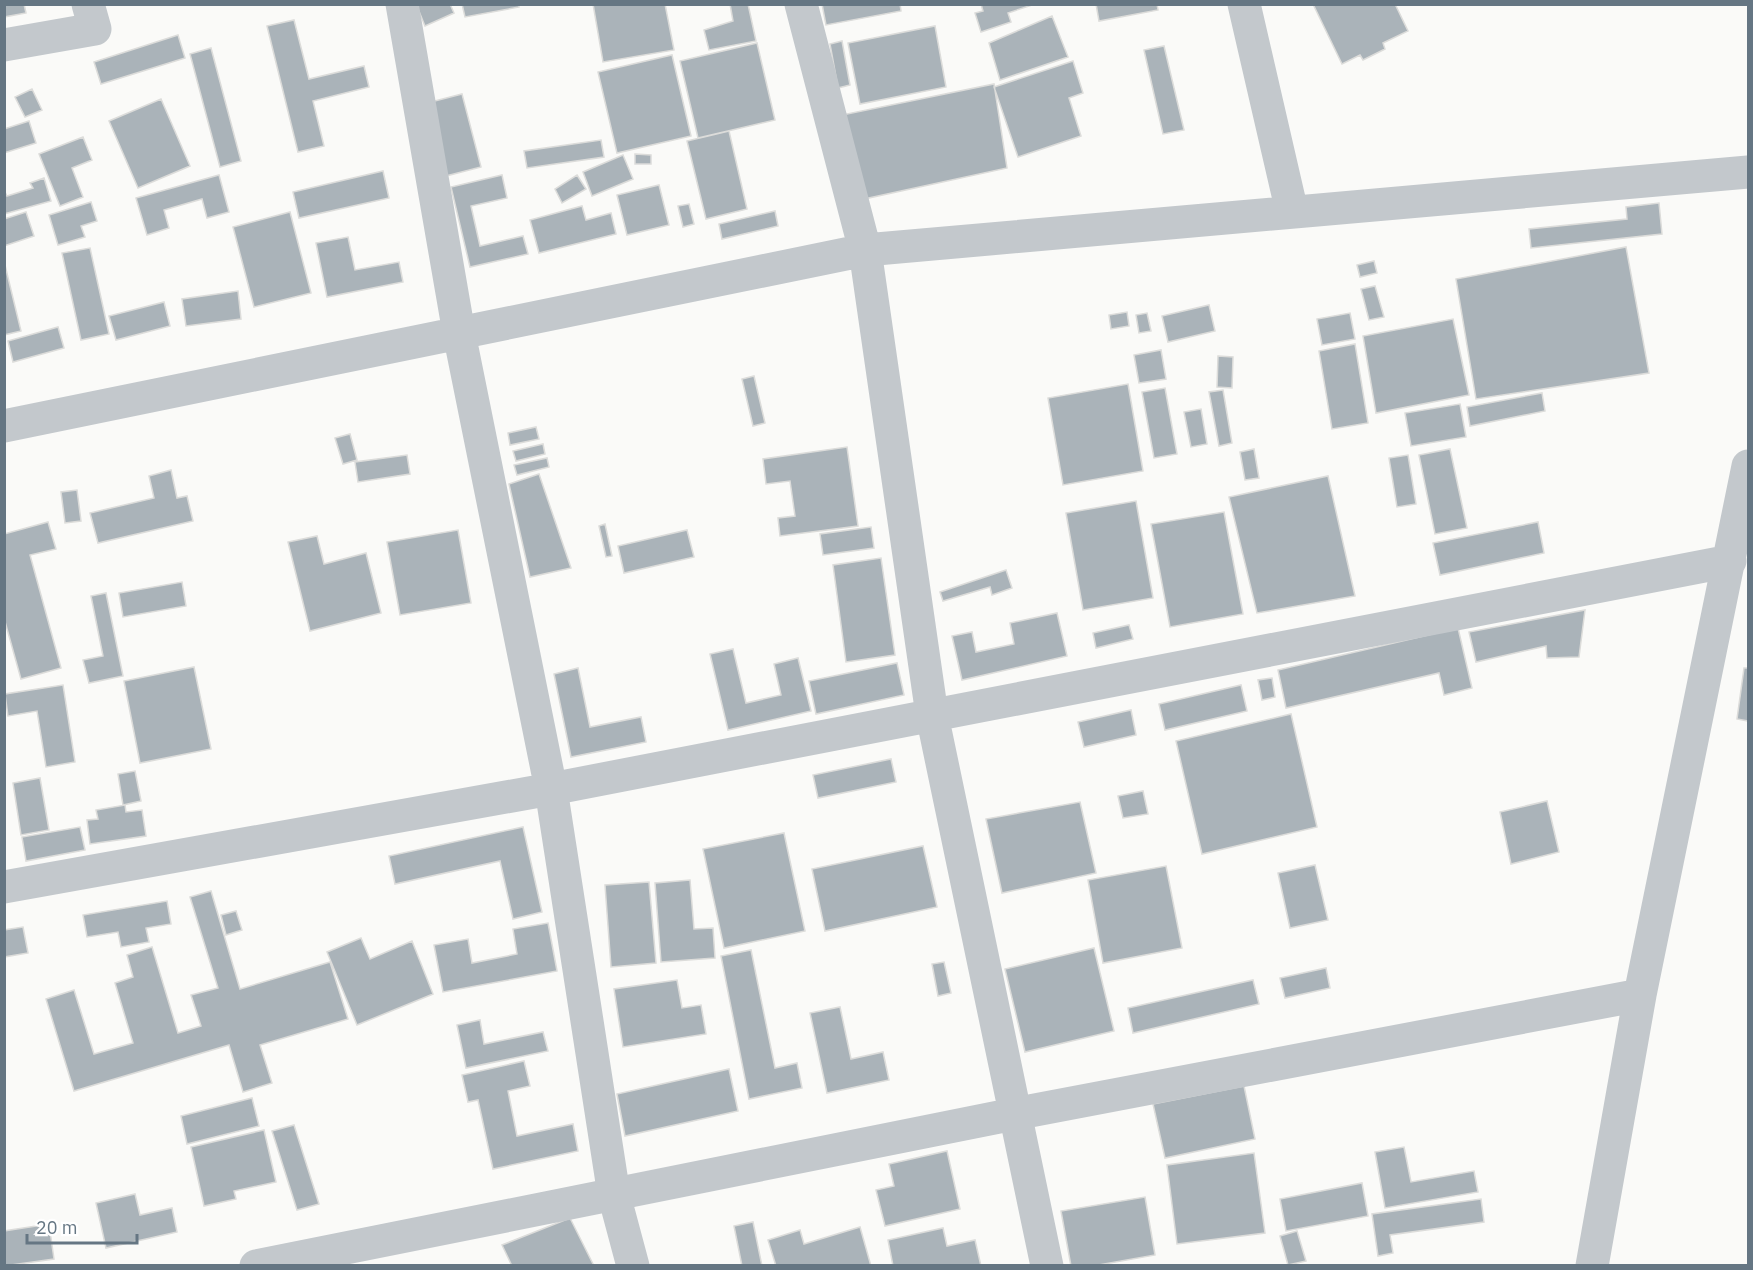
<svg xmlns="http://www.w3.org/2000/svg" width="1753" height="1270" font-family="'IBM Plex Sans',sans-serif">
  <rect width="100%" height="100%" fill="#fafaf8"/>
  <path fill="#aab3b9" stroke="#dcdcda" stroke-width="1.5" d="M 4,4 L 24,4 L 26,13 L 4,17 Z
    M 416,4 L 450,4 L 454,13 L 425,26 Z
    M 462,4 L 518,4 L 519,7 L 465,17 Z
    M 593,4 L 665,4 L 674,50 L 603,62 Z
    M 730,4 L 748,4 L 756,41 L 709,50 L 704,30 L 733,21 Z
    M 822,4 L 900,4 L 901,11 L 826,25 Z
    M 981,4 L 1035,4 L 1008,13 L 1011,22 L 981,32 L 975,13 L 983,11 Z
    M 1096,4 L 1157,4 L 1158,10 L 1099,21 Z
    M 1313,4 L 1395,4 L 1408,31 L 1383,43 L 1385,49 L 1363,60 L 1360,55 L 1342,64 Z
    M 1052,16 L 1068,57 L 1000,80 L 989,43 Z
    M 294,20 L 309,79 L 364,66 L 369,87 L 313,101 L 324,146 L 298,152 L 267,26 Z
    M 935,26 L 946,87 L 860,104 L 848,43 Z
    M 178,35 L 185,58 L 101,84 L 94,62 Z
    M 842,41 L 850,85 L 838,88 L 830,44 Z
    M 757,43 L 775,120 L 698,138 L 680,61 Z
    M 1164,46 L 1184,130 L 1163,134 L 1144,50 Z
    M 211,48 L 241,161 L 220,167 L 190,54 Z
    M 672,55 L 691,136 L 617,153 L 598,72 Z
    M 1073,61 L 1083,93 L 1069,98 L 1081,136 L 1018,157 L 994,87 Z
    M 994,84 L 1007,168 L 864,199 L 842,115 Z
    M 32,89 L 42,110 L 25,117 L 15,97 Z
    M 462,94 L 481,167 L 442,177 L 423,104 Z
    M 161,99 L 190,166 L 138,188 L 109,121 Z
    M 29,121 L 36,143 L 4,153 L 4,129 Z
    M 729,131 L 747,209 L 706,219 L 687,141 Z
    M 83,137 L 92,160 L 72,168 L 83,197 L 60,206 L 39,154 Z
    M 601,140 L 604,157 L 527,168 L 524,151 Z
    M 635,154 L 651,155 L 651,164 L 635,164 Z
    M 623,155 L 633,179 L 592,196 L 583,172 Z
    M 383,171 L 389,198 L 299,218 L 293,192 Z
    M 219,175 L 229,212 L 207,218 L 202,199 L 164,210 L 169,228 L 147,235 L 136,198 Z
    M 502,175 L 507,198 L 471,206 L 480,246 L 523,236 L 528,254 L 470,267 L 451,187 Z
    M 577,175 L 586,189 L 562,203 L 555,189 Z
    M 44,178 L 51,201 L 4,214 L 4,190 L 7,196 L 33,188 L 30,183 Z
    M 659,185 L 669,225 L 627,235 L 617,195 Z
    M 91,202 L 97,221 L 81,226 L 85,237 L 58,245 L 49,215 Z
    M 1659,203 L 1662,234 L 1531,248 L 1529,229 L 1627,219 L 1626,207 Z
    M 689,204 L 694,224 L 683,227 L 678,206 Z
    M 582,206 L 586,220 L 611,213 L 616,234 L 539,253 L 530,220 Z
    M 775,211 L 778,226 L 722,239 L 719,224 Z
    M 26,212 L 34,236 L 4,246 L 4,219 Z
    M 290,212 L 311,293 L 254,307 L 233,227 Z
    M 348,237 L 355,270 L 399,262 L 403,282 L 327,297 L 316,243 Z
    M 1626,247 L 1649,373 L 1476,399 L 1456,279 Z
    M 90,248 L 109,334 L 81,340 L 62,253 Z
    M 4,261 L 21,331 L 4,335 Z
    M 1374,261 L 1377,273 L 1360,277 L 1357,265 Z
    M 1375,286 L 1384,317 L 1369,320 L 1361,289 Z
    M 238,291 L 241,319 L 186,326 L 182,299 Z
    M 164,302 L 170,326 L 116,340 L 109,316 Z
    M 1209,305 L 1215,331 L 1168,342 L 1162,316 Z
    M 1127,312 L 1129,326 L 1111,329 L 1109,315 Z
    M 1147,313 L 1151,331 L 1139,333 L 1136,315 Z
    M 1350,313 L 1355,339 L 1322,345 L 1317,319 Z
    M 1453,319 L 1469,395 L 1376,413 L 1363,336 Z
    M 58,327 L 64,348 L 13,362 L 8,341 Z
    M 1355,344 L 1368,423 L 1332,429 L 1319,351 Z
    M 1161,350 L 1166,379 L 1139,383 L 1134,355 Z
    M 1218,356 L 1233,357 L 1232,388 L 1217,387 Z
    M 754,376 L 765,423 L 753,426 L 742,379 Z
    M 1128,384 L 1143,471 L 1063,485 L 1048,398 Z
    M 1165,388 L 1177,454 L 1154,458 L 1142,392 Z
    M 1223,390 L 1232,443 L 1219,446 L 1209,392 Z
    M 1542,393 L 1545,411 L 1470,426 L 1467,407 Z
    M 1460,404 L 1466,437 L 1411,446 L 1405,413 Z
    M 1201,409 L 1207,444 L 1191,447 L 1184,412 Z
    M 536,427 L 539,439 L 510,445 L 508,433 Z
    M 350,434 L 357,460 L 343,464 L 335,438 Z
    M 543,444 L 545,454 L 516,461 L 513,451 Z
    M 847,447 L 858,526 L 780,536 L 778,518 L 795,516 L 790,481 L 766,484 L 763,459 Z
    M 1254,449 L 1259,478 L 1245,480 L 1240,452 Z
    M 1450,449 L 1467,528 L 1435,534 L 1419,455 Z
    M 407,455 L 410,474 L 358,482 L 355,462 Z
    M 1408,455 L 1416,504 L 1397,507 L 1389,458 Z
    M 547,458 L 549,467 L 517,475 L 514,465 Z
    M 171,470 L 177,498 L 187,496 L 193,521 L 98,543 L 90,513 L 154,498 L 149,476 Z
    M 539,474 L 571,568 L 530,577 L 509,484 Z
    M 1328,476 L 1355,596 L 1257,613 L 1229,497 Z
    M 77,490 L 81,521 L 65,523 L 61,492 Z
    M 1136,501 L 1153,598 L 1083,610 L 1066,513 Z
    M 1224,512 L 1243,614 L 1170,627 L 1151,524 Z
    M 48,522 L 56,549 L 30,555 L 61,668 L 21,679 L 4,618 L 4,534 Z
    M 1538,522 L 1544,553 L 1440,575 L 1433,543 Z
    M 605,524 L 612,556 L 606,557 L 599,526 Z
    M 871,527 L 874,548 L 823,555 L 820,534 Z
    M 458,530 L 471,603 L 400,615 L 387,542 Z
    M 687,530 L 694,557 L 624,573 L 618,546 Z
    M 317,536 L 324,564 L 366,553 L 381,613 L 310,631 L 288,542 Z
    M 881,558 L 895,655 L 846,662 L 833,565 Z
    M 1006,570 L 1012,588 L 992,595 L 990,587 L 943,601 L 940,592 Z
    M 182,582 L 186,606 L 123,617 L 119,593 Z
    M 106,593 L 123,676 L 89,683 L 83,660 L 103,656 L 91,596 Z
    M 1585,610 L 1579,657 L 1547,658 L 1546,646 L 1476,662 L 1469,632 Z
    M 1057,613 L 1067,656 L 962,680 L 952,636 L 972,632 L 976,652 L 1014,644 L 1010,623 Z
    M 1129,625 L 1133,639 L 1096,648 L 1093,633 Z
    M 1458,628 L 1472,688 L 1444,695 L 1439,673 L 1286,708 L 1278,670 Z
    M 733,649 L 746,703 L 781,695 L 774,664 L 798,658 L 811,711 L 728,730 L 710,654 Z
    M 897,663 L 904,695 L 816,714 L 809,681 Z
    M 194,667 L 211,749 L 140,763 L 124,681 Z
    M 578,668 L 590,727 L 641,717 L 646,742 L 571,757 L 554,674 Z
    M 1744,668 L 1748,668 L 1748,721 L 1737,719 Z
    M 1272,678 L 1275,697 L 1262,700 L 1258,680 Z
    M 63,685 L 75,762 L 46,767 L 37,711 L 8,716 L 5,694 Z
    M 1241,685 L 1247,711 L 1165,730 L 1159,704 Z
    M 1131,710 L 1136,735 L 1084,747 L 1078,722 Z
    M 1291,714 L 1317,827 L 1202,854 L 1176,741 Z
    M 891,759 L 896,782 L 818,798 L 813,775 Z
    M 135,771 L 141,801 L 123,805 L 118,774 Z
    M 40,778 L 49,830 L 21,835 L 13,783 Z
    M 1143,791 L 1148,814 L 1123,818 L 1118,796 Z
    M 1547,801 L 1559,852 L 1511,864 L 1500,812 Z
    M 1080,802 L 1096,873 L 1002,893 L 986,819 Z
    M 125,805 L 126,812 L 142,810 L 146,836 L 90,844 L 87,820 L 98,819 L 96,810 Z
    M 80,827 L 85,850 L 26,861 L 22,837 Z
    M 523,827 L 542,912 L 513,919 L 500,861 L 395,884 L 389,856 Z
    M 784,833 L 805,931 L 724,948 L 703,849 Z
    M 923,846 L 937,907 L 825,931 L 812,869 Z
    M 1315,865 L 1328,920 L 1290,928 L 1278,873 Z
    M 1166,866 L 1182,948 L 1103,963 L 1088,880 Z
    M 690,880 L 694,929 L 713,928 L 715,958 L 661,962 L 655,883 Z
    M 649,882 L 656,963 L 611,967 L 605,885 Z
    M 211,891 L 240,989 L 330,962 L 348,1019 L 260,1045 L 272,1083 L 243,1092 L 229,1045 L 74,1091 L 46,999 L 74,990 L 94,1054 L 133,1043 L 115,983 L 133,977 L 127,955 L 152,947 L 178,1033 L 201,1026 L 191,995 L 218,988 L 190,897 Z
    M 167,901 L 171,924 L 146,928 L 149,942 L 121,947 L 118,932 L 87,937 L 83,915 Z
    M 236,911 L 242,930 L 226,935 L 221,915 Z
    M 548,923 L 557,971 L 443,992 L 434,945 L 468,939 L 472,963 L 517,954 L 513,929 Z
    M 23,927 L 28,953 L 4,957 L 4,930 Z
    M 361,938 L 370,959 L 412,941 L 433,994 L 357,1025 L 327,952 Z
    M 1094,948 L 1114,1031 L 1025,1052 L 1005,969 Z
    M 751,950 L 775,1068 L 797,1063 L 802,1088 L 749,1099 L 721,956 Z
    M 944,962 L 951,993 L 938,996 L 932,964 Z
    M 1326,968 L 1330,988 L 1285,998 L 1280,978 Z
    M 677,980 L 682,1008 L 701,1005 L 706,1034 L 623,1047 L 614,989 Z
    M 1253,980 L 1259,1004 L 1133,1033 L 1128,1008 Z
    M 840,1007 L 851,1059 L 883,1052 L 889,1080 L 827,1093 L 810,1013 Z
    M 480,1020 L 484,1044 L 543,1032 L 548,1051 L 466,1068 L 457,1025 Z
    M 524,1061 L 530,1086 L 508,1091 L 517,1136 L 573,1124 L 578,1151 L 493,1169 L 478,1100 L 468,1102 L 462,1075 Z
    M 729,1069 L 738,1111 L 625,1136 L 617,1094 Z
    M 1244,1086 L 1255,1139 L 1165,1158 L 1153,1104 Z
    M 252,1098 L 259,1126 L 187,1144 L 181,1116 Z
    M 294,1125 L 319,1204 L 297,1210 L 272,1131 Z
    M 264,1130 L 276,1182 L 234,1191 L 236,1199 L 204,1206 L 191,1147 Z
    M 1404,1147 L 1411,1182 L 1474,1171 L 1478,1192 L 1385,1208 L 1375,1152 Z
    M 947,1151 L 960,1209 L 885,1226 L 876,1190 L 894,1186 L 889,1164 Z
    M 1254,1153 L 1265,1233 L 1177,1244 L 1167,1165 Z
    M 1362,1183 L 1368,1216 L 1286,1231 L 1280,1199 Z
    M 135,1194 L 140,1215 L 172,1208 L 177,1232 L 106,1248 L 96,1203 Z
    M 1145,1197 L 1155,1255 L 1093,1266 L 1071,1266 L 1061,1211 Z
    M 1481,1199 L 1484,1222 L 1390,1235 L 1393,1253 L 1378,1256 L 1372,1214 Z
    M 570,1218 L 594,1266 L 512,1266 L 502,1245 Z
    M 753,1222 L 762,1266 L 742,1266 L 734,1226 Z
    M 49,1224 L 54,1259 L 4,1266 L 4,1231 Z
    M 860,1227 L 871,1266 L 776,1266 L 768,1240 L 800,1230 L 804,1244 Z
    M 943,1228 L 947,1246 L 975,1240 L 981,1266 L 893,1266 L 888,1240 Z
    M 1297,1231 L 1306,1261 L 1288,1265 L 1280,1236 Z"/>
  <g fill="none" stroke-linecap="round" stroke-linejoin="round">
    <path stroke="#c3c8cc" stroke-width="33" d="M 402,4 L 459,333 L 551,789 L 614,1195 L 633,1266
      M 801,4 L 865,250 L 932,715 L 1047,1266
      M 1244,4 L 1292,212
      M 4,45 L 95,29 L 88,4
      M 4,426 L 865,250 L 1748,172
      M 4,887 L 551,789 L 1730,561
      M 256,1266 L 1014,1114 L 1640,995
      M 1592,1266 L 1640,995 L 1748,466"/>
  </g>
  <rect width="1753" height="1270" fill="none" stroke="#657683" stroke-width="12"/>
  <path d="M27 1234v9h110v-9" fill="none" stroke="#657683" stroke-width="3"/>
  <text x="36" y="1234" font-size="18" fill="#657683" stroke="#ffffff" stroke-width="4.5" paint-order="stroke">20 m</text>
</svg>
